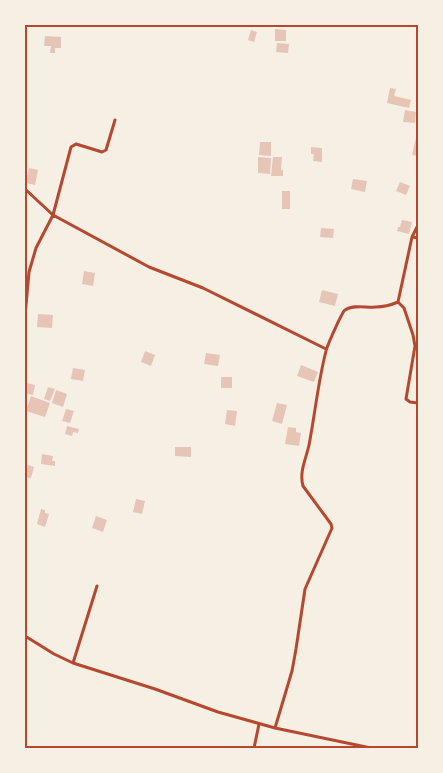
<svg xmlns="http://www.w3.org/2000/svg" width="443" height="773" font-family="'Exo 2',sans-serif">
  <rect width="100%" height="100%" fill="#f6efe4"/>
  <path fill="#e6c5b7" d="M 275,29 L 286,30 L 286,41 L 275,41 Z
    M 251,30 L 257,32 L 254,42 L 248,40 Z
    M 45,36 L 61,37 L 61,48 L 55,48 L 55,53 L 50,53 L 51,46 L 44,46 Z
    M 277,43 L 289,44 L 288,53 L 276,52 Z
    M 390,88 L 396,89 L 394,96 L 411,100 L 409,108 L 387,103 Z
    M 405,110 L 416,112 L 415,123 L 403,122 Z
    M 416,138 L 418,139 L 418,156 L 412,155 Z
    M 260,142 L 271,142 L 271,156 L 259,155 Z
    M 311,147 L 322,148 L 322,162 L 313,161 L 314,154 L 311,154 Z
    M 258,157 L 271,158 L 270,174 L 258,173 Z
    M 273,157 L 282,157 L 281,170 L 283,170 L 283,176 L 271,176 Z
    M 29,168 L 38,170 L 35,185 L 26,183 Z
    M 353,179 L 367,181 L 365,192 L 351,189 Z
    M 400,182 L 410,186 L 406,195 L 396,191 Z
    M 282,191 L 290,191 L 290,209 L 282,209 Z
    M 402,220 L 412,222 L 409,234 L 397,231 L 398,227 L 400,227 Z
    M 321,228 L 334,229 L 333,238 L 320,237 Z
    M 84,271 L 95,273 L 93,286 L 82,284 Z
    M 322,290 L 338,294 L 335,306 L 319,302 Z
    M 38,314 L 53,315 L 52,328 L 37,327 Z
    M 145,351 L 155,355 L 151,366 L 141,362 Z
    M 206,353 L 220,355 L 218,366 L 204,364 Z
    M 301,365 L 318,372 L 314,382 L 297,376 Z
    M 73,368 L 85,370 L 83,381 L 71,379 Z
    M 221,377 L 232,377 L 232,388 L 221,388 Z
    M 27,383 L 35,385 L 33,395 L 25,393 Z
    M 48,387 L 55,389 L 50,401 L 44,399 Z
    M 56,390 L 67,394 L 63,407 L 52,403 Z
    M 31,396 L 50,403 L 45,417 L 26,411 Z
    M 277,403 L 287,405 L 282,424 L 272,421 Z
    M 66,409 L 74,411 L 70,423 L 62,421 Z
    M 227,410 L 237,411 L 235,426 L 225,424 Z
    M 67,426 L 79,429 L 78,433 L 73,432 L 72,436 L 65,434 Z
    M 288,427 L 296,428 L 296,432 L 301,433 L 299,446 L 285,444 Z
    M 175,447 L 191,447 L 191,457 L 175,456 Z
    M 42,454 L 53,456 L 52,461 L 55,461 L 55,466 L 41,464 Z
    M 25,464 L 34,467 L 31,478 L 25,477 Z
    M 136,499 L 145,501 L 142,514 L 133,512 Z
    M 41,509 L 45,510 L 45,513 L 49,514 L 45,527 L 37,524 Z
    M 96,516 L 107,520 L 103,532 L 92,528 Z"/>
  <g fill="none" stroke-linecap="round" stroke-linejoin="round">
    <path stroke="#b5482f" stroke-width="3" d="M 115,120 L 106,150 L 102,152 L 76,144 L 71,147 L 53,215 L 149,267 L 203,288 L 326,349
      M 25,189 L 53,215 L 36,248 L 29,272 L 25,316
      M 418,225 L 412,237 L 398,302 L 404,308 L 413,335 L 415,346 L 406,399 L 410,402 L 418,403
      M 412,237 L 418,238
      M 25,636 L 54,654 L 73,663 L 155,689 L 218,712 L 275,728 L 371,748
      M 73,663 L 97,586
      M 275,728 L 292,671 L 296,649 L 305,589 L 332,528 L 331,524 L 303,486 C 299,472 306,459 309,445 C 315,414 318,382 326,351 C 327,346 342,312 345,310 C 353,304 367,308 376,307 C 383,307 391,305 398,302
      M 254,748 L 259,724"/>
  </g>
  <rect width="443" height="773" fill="none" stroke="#f6efe4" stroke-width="52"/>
  <rect x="26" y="26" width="391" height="721" fill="none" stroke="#b5482f" stroke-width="2"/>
</svg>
